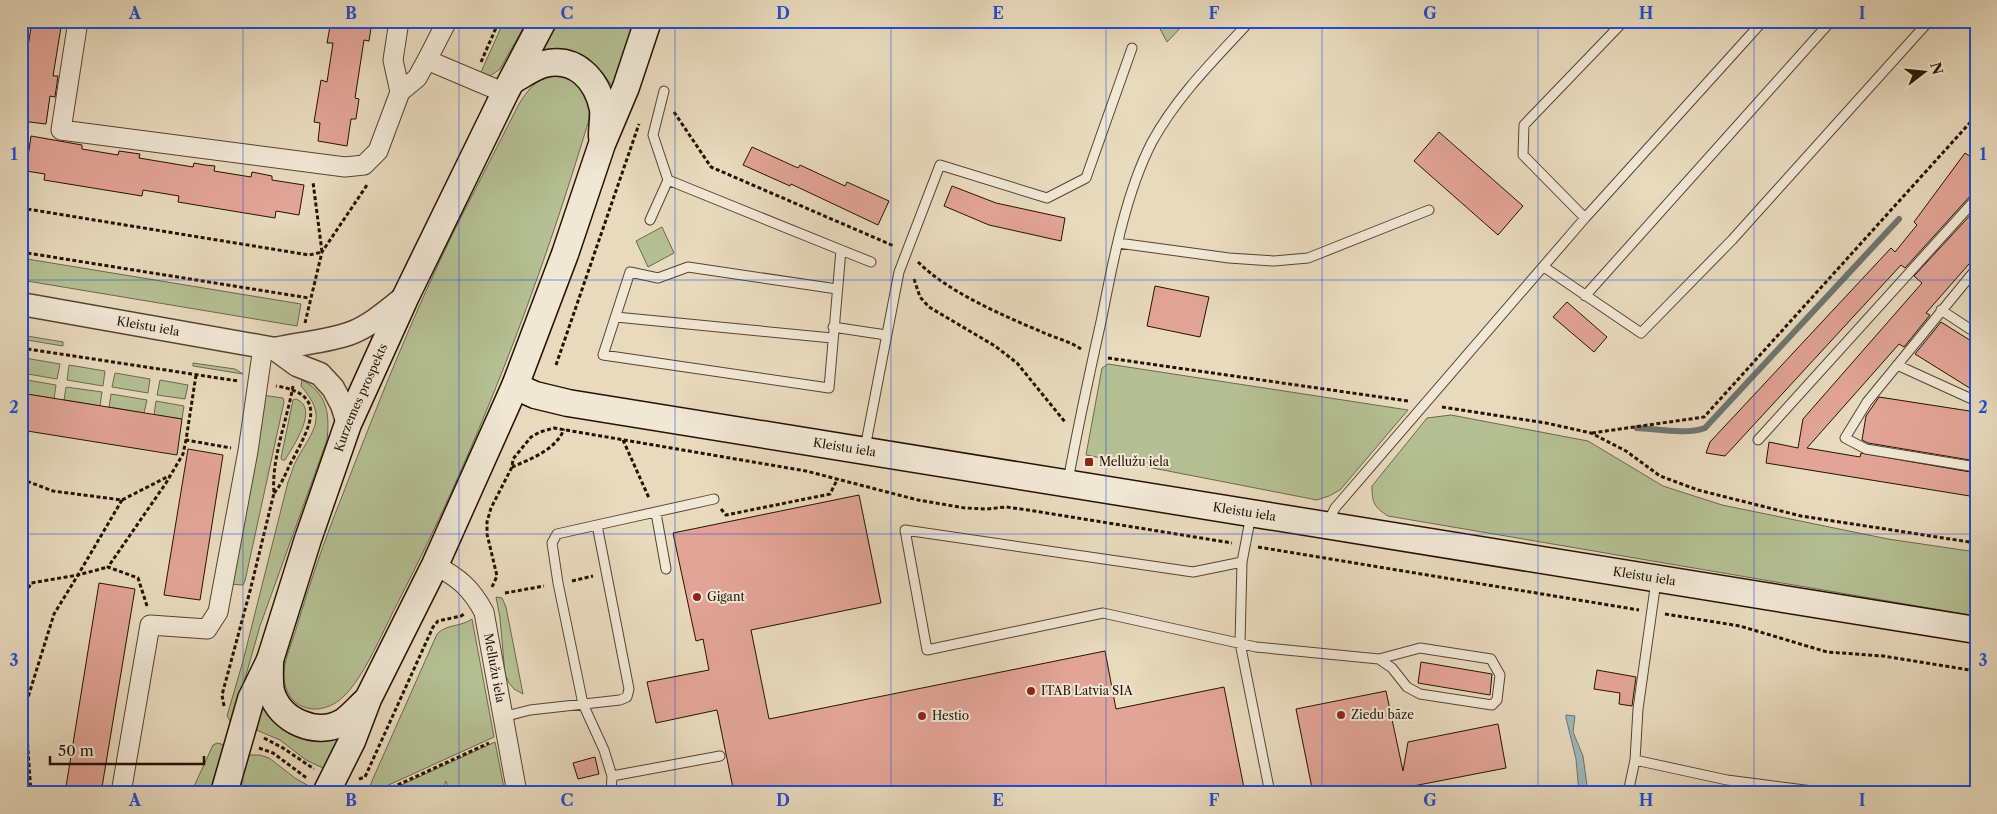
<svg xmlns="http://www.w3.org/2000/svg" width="1997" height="814" font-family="'Libre Caslon Text',serif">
  <rect width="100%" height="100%" fill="#e8dabd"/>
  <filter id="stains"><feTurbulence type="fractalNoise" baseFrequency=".004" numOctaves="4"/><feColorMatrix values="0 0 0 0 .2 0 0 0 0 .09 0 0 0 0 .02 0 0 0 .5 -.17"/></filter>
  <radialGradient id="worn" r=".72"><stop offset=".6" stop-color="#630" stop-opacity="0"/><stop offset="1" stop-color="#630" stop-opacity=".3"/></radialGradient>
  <path fill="#b4c093" stroke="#6d694a" d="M 504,21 L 527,21 L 500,69 L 490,76 L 481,72 Z
    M 552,21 L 636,21 L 614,85 L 612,86 C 593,57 576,47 541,51 Z
    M 1119,21 L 1187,21 L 1167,42 L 1158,25 Z
    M 562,75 C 584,83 593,100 588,123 C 538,289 476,452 396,606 C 382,633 364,678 342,698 C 328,710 309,714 294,701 C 286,694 283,681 284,670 C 286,655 293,640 297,626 C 310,583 324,541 341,499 C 376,408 412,317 455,229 C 476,187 498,146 519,104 C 532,84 537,78 562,75 Z
    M 662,227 L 674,253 L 648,267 L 636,241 Z
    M 21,258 L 301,304 L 297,326 L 21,280 Z
    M 21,335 L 63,342 L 63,346 L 21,339 Z
    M 25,358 L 60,364 L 57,379 L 22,373 Z
    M 193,363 L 235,369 L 243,374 L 193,366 Z
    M 1108,364 L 1408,410 L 1340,490 L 1329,496 L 1317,500 L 1086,455 L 1102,368 Z
    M 69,365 L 105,371 L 103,386 L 67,380 Z
    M 115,373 L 150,379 L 148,393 L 112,387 Z
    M 21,379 L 56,385 L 54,399 L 21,393 Z
    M 160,380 L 188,385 L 185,399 L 157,395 Z
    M 302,380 C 327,393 330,413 327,440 L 260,626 L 232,724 L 227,716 L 243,661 L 288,482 C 291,475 293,466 297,459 C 314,429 328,417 301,386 Z
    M 66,387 L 102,392 L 100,406 L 64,400 Z
    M 111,394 L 147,400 L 144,413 L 109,407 Z
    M 262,395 L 283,398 L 284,402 L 245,581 L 243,585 L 230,584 Z
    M 296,399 C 320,408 293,446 285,460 L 282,460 L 281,458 L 293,400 Z
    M 156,401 L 184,406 L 182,419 L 154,415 Z
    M 1451,415 L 1588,441 L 1663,486 L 1722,505 L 1888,539 L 1976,552 L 1976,616 L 1388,516 C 1374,507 1372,503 1372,486 L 1427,418 Z
    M 496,597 L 502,598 L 506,607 L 523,694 L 514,689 L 509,683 L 505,674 L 500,618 Z
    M 472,619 L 494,737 L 371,793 L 369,789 L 372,781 L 437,634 C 446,624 461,627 472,619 Z
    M 260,706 L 264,706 C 270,723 291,738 310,740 C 319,740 329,738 338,738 L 338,741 L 325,769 L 306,760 L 280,740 L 254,729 Z
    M 495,742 L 505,793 L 449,793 L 446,781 L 440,793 L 384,793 Z
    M 217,743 L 225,745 L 210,793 L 191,793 L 213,745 Z
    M 246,755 L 260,755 L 269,758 L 295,778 L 314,789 L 312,793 L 236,793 Z"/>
  <path fill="#9cb8bc" stroke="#6d7671" d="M 1566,715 L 1575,716 L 1573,732 L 1583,756 L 1588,793 L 1579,793 L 1576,759 L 1566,718 Z"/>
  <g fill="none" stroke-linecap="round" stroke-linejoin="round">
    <path stroke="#6d7671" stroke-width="6" d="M 1637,428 C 1656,429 1688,435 1705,428 L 1899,219"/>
  </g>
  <path fill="#e2a496" stroke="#261200" d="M 32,21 L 62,21 L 53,76 L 58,76 L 55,97 L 50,96 L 46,124 L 21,121 L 21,59 L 26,59 Z
    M 331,21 L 372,21 L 369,41 L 364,40 L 355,98 L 359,99 L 356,119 L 351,119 L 347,146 L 318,141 L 320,123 L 314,122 L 321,80 L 327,82 L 333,43 L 327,43 Z
    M 1439,132 L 1523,206 L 1498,235 L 1414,161 Z
    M 31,136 L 82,145 L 82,149 L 118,155 L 119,151 L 140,154 L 139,158 L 193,167 L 194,163 L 205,165 L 215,166 L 214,171 L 251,177 L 252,172 L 272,176 L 272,180 L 304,185 L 299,215 L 276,211 L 275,218 L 178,202 L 179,196 L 143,190 L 142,196 L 44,180 L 45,174 L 26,171 Z
    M 752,147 L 798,168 L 800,165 L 845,186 L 847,182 L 889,201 L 878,225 L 791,184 L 790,186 L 743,165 Z
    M 1965,153 L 1976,160 L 1976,193 L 1971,195 L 1905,268 L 1901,265 L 1725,456 L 1706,453 L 1710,442 L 1891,248 L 1895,252 L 1917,225 L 1914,222 Z
    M 952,186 L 996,203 L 1065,218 L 1061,241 L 989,225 L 944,206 Z
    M 1976,209 L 1976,256 L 1926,313 L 1930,315 L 1904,347 L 1899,344 L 1807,448 L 1860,457 L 1861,453 L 1976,473 L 1976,497 L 1766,463 L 1769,442 L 1798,448 L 1803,419 L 1922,283 L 1914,276 Z
    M 1155,286 L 1209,297 L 1200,337 L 1147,326 Z
    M 1567,302 L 1607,337 L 1594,352 L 1553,317 Z
    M 1941,322 L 1976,344 L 1976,392 L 1915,354 Z
    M 21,393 L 182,419 L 177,455 L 21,430 Z
    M 1879,397 L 1976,412 L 1976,461 L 1868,443 L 1862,440 L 1866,416 Z
    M 188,449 L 223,455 L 200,600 L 164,595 Z
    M 859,495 L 881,603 L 751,630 L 769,719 L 1105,651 L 1116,709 L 1224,687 L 1245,793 L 734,793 L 717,710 L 656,723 L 647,682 L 709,670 L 703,639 L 696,641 L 673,533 Z
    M 99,583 L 135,589 L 101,793 L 65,793 Z
    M 1421,662 L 1492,674 L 1490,695 L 1418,683 Z
    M 1597,670 L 1636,677 L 1632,706 L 1619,704 L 1620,693 L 1594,689 Z
    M 1386,691 L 1403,771 L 1408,742 L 1498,724 L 1506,768 L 1377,793 L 1313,793 L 1296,709 Z
    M 595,757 L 599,774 L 578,779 L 573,763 Z"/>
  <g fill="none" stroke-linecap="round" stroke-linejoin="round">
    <defs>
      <path id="service" d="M 664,91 L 653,135 L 668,180 L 841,250 L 829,388 L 603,355 L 630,272 L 658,278 L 688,267 L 837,289
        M 1585,218 L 1523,155 L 1524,125 L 1624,21
        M 650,220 L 668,180
        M 1118,243 L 1229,258 L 1274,261 L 1308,258 L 1429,210
        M 841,250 L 871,262
        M 1544,267 L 1641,333 L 1732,240 L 1929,21
        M 1976,269 L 1867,402 L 1845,438 L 1866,449 L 1976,467
        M 1585,296 L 1831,21
        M 1941,310 L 1976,333
        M 616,317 L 832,338
        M 833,327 L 886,335
        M 1897,365 L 1976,401
        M 1758,440 L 1976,199
        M 865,448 L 899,272 L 940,165 L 1047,198 L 1086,178 L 1132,48
        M 1068,481 C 1078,426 1090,371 1102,317 C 1113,261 1126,192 1152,142 C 1177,96 1215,59 1250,21
        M 656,513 L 666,569
        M 1251,515 L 1242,562 L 1240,643 L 1270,793
        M 1328,522 L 1335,508 L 1585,218 L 1763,21
        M 597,525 L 557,534 L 552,543 L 558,583 L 583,704 L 604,750 L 612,776 L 611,793
        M 1242,562 L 1193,572 L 905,530 L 927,650 L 1103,613 L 1256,647 L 1379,659 L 1420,648 L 1491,659 L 1500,675 L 1497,700 L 1492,705 L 1420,694 L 1407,687 L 1392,668 L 1379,659
        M 503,717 L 530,710 L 620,700 L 627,697 L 629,689 L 597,525 L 714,499
        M 1635,760 L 1727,780 L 1828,793
        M 612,776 L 720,756
        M 1628,793 L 1635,760 L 1638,709 L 1656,581"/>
      <g id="minor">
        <path d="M 78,21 L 61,130 L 345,167 L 364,165 L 378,151 L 400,92 L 417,78 L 427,60"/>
        <path d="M 399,21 L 393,60 L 400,92"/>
        <path d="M 447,21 L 427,60 L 505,93"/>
        <path id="s1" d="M 435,565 C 459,578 471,588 484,612 L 517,793"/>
        <path d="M 121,793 L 150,625 L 207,629 L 218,612 L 248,451 L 263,347"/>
      </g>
      <g id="tertiary">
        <path id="s2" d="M 21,304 L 275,349 L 297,365 L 320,374 L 333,388 L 342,405 L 348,424"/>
        <path d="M 275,349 C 300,343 327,342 351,333 C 372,325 389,309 406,296"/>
      </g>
      <g id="secondary">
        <path d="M 513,80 C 522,75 533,67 544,64 C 576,56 597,80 603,109 C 604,117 602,127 602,136"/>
        <path id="s3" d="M 515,386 L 535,395 L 568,403 L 1976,630"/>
        <path d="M 270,660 C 270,670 269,682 271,691 C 279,721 317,737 343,722 C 351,717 359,707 366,701"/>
        <path id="s4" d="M 224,793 L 251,699 L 270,660 L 308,539 L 348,424 L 406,296 L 505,93 L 543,21"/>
        <path d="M 326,793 L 352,741 L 368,699 L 435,565 L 515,386 L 565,254 L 602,144 L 626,87 L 648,21"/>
      </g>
    </defs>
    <use href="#service" stroke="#56442f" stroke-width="11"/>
    <use href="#minor" stroke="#56442f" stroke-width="21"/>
    <use href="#tertiary" stroke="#56442f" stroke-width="25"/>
    <use href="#secondary" stroke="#261200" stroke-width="29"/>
    <path stroke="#261200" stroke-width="3" stroke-dasharray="4 2.5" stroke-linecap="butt" d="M 481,62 L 499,21
      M 674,112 L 711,167 L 894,246
      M 21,208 L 309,255 L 322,252 L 313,182
      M 21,252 L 309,298
      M 918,262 C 948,292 1002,315 1042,332 C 1055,338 1069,341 1081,349
      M 914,279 L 920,297 L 929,307 L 995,346 L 1017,363 L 1065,422
      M 305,323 L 322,252 L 367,185
      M 21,348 L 238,381
      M 1108,358 L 1408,401
      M 556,365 L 639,124
      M 196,375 L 186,440 L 231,448
      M 1442,407 L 1546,423 L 1591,433 L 1626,451 L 1660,476 L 1698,490 L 1801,516 L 1976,543
      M 1592,433 L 1704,417 L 1976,116
      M 623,440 L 649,498
      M 512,467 C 531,459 557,449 564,429
      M 21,479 L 53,491 L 122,500 L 169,476
      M 274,493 C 283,483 286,471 293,459 C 310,426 329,394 276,386
      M 721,509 L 726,515 L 830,494 L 838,478
      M 1258,547 L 1639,610
      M 572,581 L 593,576
      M 21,587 L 29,587 L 31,583 L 78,575 L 122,500
      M 492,587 L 497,576 L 487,534 L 487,522 L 491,508 L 512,467 L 513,459 L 531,437 L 540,432 L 554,428 L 806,471 L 918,500 L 965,508 L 987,509 L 1006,507 L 1028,510 L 1232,543
      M 505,593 L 544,586
      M 147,606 L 138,578 L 108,567 L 166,483 L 183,454 L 186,440
      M 1665,614 L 1740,626 L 1827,652 L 1883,656 L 1976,671
      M 21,691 L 25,707
      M 224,706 L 222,695 L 250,591 L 274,493 C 271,460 287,420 293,386
      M 264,738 L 283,748 L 314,769
      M 259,748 L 273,753 L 308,779
      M 359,779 L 365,777 L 433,627 L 438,621 L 461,616 L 464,614
      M 31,793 L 25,707 L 54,614 L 78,575 L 108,567
      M 380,793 L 489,743"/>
    <use href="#service" stroke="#f0e7d4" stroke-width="9"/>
    <use href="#minor" stroke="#f0e7d4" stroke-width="19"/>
    <use href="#tertiary" stroke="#f0e7d4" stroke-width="22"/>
    <use href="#secondary" stroke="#f0e7d4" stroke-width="26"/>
  </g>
  <path fill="none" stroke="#1d4ed8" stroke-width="1" stroke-opacity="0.55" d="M 243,21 L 243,793M 459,21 L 459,793M 675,21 L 675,793M 891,21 L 891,793M 1106,21 L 1106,793M 1322,21 L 1322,793M 1538,21 L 1538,793M 1754,21 L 1754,793M 21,280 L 1976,280M 21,534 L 1976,534"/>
  <g fill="#8f2418" stroke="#f0e7d4" stroke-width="2">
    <rect x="1084" y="457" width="10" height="10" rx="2.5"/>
    <circle cx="697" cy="597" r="5"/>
    <circle cx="1031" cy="691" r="5"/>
    <circle cx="1341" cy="715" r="5"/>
    <circle cx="922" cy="716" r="5"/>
  </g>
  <g text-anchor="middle" stroke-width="4" stroke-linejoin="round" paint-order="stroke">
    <g font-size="12" fill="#261200" stroke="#f0e7d4">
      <text dy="4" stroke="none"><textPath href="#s2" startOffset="129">Kleistu iela</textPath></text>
      <text dy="4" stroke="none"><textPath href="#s4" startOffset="419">Kurzemes prospekts</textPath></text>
      <text dy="4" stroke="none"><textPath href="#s3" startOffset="336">Kleistu iela</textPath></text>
      <text dy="4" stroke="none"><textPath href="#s3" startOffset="741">Kleistu iela</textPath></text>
      <text dy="4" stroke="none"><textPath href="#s3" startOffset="1146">Kleistu iela</textPath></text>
      <text dy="4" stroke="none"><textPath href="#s1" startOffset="126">Mellužu iela</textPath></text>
    </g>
    <g font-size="12" fill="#261200" stroke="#f0e7d4" text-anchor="start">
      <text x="1099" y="466">Mellužu iela</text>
      <text x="707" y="601">Gigant</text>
      <text x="1041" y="695">ITAB Latvia SIA</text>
      <text x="1351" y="719">Ziedu bāze</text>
      <text x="932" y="720">Hestio</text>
    </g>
  </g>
  <rect width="1997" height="814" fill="none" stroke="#e8dabd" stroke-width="55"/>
  <g transform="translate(1924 72) rotate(74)" stroke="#f0e7d4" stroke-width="4" paint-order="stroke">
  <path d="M0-4L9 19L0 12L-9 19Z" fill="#261200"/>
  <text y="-8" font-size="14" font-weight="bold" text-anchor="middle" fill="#261200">N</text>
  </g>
  <path d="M50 756v8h154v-8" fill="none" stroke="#261200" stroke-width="2.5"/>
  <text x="58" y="756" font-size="15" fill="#261200" stroke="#f0e7d4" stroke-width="4" paint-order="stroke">50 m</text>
  <rect x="28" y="28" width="1942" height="758" fill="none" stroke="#1d4ed8" stroke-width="2"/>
  <g font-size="16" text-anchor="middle" font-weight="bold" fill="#1d4ed8">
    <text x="135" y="19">A</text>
    <text x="351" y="19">B</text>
    <text x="567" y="19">C</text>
    <text x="783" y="19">D</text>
    <text x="998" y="19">E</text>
    <text x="1214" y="19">F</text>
    <text x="1430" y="19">G</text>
    <text x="1646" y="19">H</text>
    <text x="1862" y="19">I</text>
    <text x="14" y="160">1</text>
    <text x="1983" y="160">1</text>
    <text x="14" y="413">2</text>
    <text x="1983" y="413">2</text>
    <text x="14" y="666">3</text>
    <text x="1983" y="666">3</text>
    <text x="135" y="806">A</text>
    <text x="351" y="806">B</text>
    <text x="567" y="806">C</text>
    <text x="783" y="806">D</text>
    <text x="998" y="806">E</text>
    <text x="1214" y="806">F</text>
    <text x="1430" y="806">G</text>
    <text x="1646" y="806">H</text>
    <text x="1862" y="806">I</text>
  </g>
  <rect width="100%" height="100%" filter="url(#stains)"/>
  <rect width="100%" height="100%" fill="url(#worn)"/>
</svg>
